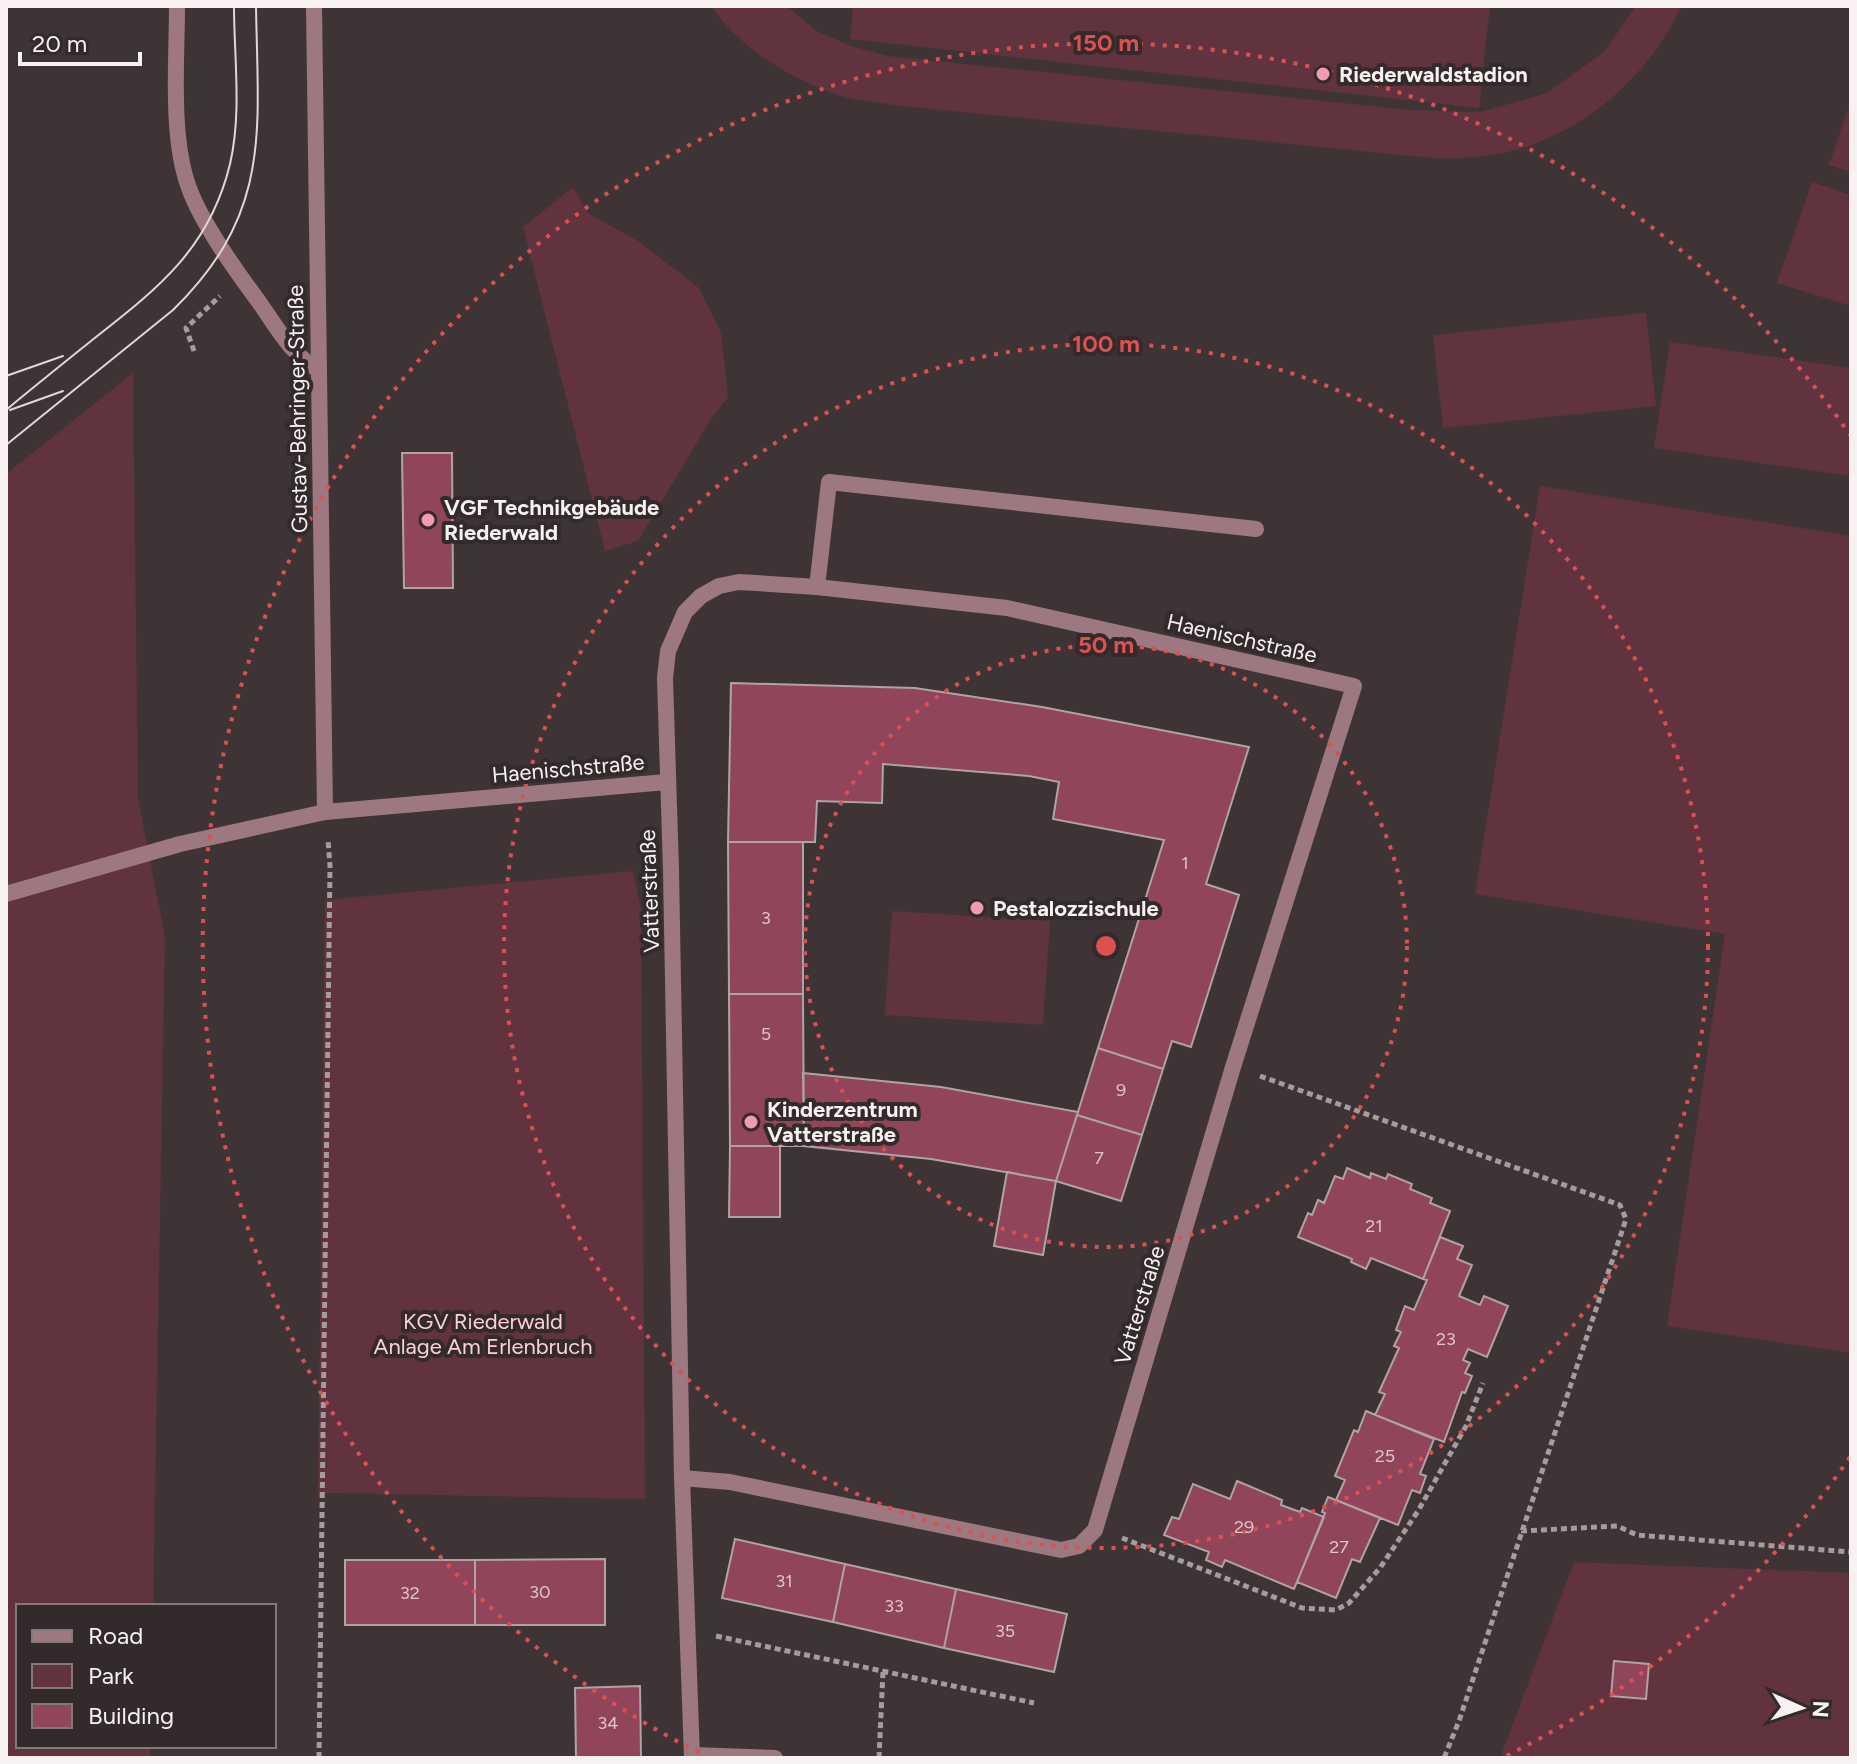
<svg xmlns="http://www.w3.org/2000/svg" width="1857" height="1764" font-family="Figtree,sans-serif">
  <rect width="100%" height="100%" fill="#3e3436"/>
  <path fill="#60333e" d="M 711,6 L 786,6 L 818,32 L 851,46 L 888,56 L 1411,110 L 1480,112 L 1547,93 L 1604,52 L 1636,6 L 1682,6 C 1643,86 1567,149 1476,157 C 1461,159 1446,158 1432,158 L 900,106 C 880,102 857,101 838,95 C 791,79 739,48 711,6 Z
    M 853,6 L 1490,6 L 1479,108 L 850,39 Z
    M 1851,99 L 1851,172 L 1829,165 Z
    M 1812,182 L 1851,195 L 1851,306 L 1777,283 Z
    M 573,187 L 588,213 L 638,241 L 699,288 L 721,332 L 728,397 L 709,422 L 638,541 L 605,551 L 523,227 Z
    M 1646,313 L 1656,406 L 1443,428 L 1433,335 Z
    M 1670,342 L 1851,368 L 1851,476 L 1654,448 Z
    M 133,373 L 138,799 L 165,936 L 153,1606 L 18,1606 L 18,1746 L 150,1746 L 150,1758 L 6,1758 L 6,474 Z
    M 1540,486 L 1851,536 L 1851,1353 L 1667,1326 L 1725,934 L 1475,894 Z
    M 633,871 L 641,908 L 645,1499 L 330,1493 L 318,1496 L 325,900 Z
    M 892,911 L 1050,921 L 1043,1025 L 885,1015 Z
    M 1574,1562 L 1851,1573 L 1851,1758 L 1500,1758 Z"/>
  <path fill="#90455a" stroke="#afa3a5" stroke-width="2" d="M 402,453 L 452,453 L 453,588 L 404,588 Z
    M 731,683 L 915,688 L 1042,707 L 1249,747 L 1206,884 L 1239,895 L 1191,1047 L 1172,1041 L 1163,1069 L 1098,1048 L 1164,840 L 1053,819 L 1059,782 L 1029,776 L 883,764 L 882,803 L 817,801 L 815,842 L 728,842 Z
    M 728,842 L 803,842 L 803,994 L 729,994 Z
    M 729,994 L 803,994 L 804,1146 L 730,1146 Z
    M 1098,1048 L 1163,1069 L 1142,1135 L 1077,1115 Z
    M 803,1073 L 941,1087 L 1078,1112 L 1056,1181 L 931,1159 L 804,1146 Z
    M 1077,1115 L 1142,1135 L 1121,1201 L 1056,1181 Z
    M 730,1146 L 780,1146 L 780,1217 L 729,1217 Z
    M 1347,1168 L 1370,1178 L 1371,1173 L 1386,1179 L 1388,1174 L 1412,1184 L 1410,1189 L 1432,1198 L 1430,1203 L 1450,1211 L 1423,1279 L 1371,1258 L 1366,1269 L 1351,1262 L 1352,1259 L 1298,1237 L 1308,1213 L 1312,1215 L 1318,1200 L 1324,1203 L 1335,1176 L 1343,1179 Z
    M 1007,1172 L 1056,1181 L 1043,1255 L 994,1246 Z
    M 1440,1237 L 1463,1246 L 1457,1259 L 1472,1265 L 1459,1296 L 1480,1305 L 1484,1296 L 1508,1306 L 1487,1357 L 1468,1349 L 1463,1360 L 1470,1363 L 1465,1373 L 1472,1376 L 1465,1393 L 1462,1392 L 1444,1442 L 1375,1415 L 1385,1394 L 1379,1392 L 1399,1348 L 1394,1346 L 1401,1332 L 1396,1330 L 1405,1306 L 1414,1310 L 1427,1280 L 1423,1279 Z
    M 1366,1411 L 1434,1439 L 1420,1474 L 1426,1476 L 1420,1493 L 1412,1490 L 1398,1525 L 1336,1500 L 1345,1480 L 1335,1476 L 1354,1430 L 1358,1432 Z
    M 1237,1481 L 1282,1500 L 1281,1505 L 1300,1512 L 1302,1508 L 1324,1517 L 1294,1589 L 1225,1560 L 1222,1567 L 1206,1560 L 1209,1552 L 1164,1535 L 1172,1517 L 1179,1519 L 1193,1484 L 1230,1499 Z
    M 1328,1497 L 1380,1518 L 1360,1562 L 1352,1559 L 1336,1598 L 1297,1582 L 1325,1513 L 1322,1512 Z
    M 735,1539 L 845,1564 L 833,1622 L 722,1598 Z
    M 605,1559 L 605,1625 L 475,1625 L 475,1560 Z
    M 345,1560 L 475,1560 L 475,1625 L 345,1625 Z
    M 845,1564 L 956,1589 L 944,1648 L 833,1622 Z
    M 956,1589 L 1067,1614 L 1054,1672 L 944,1648 Z
    M 1614,1661 L 1649,1664 L 1646,1699 L 1611,1696 Z
    M 640,1686 L 641,1758 L 576,1758 L 575,1688 Z"/>
  <g fill="none" stroke-linecap="round" stroke-linejoin="round">
    <path stroke="#a49c9d" stroke-width="5" stroke-dasharray="6 4" stroke-linecap="butt" d="M 194,351 L 186,328 L 220,296
      M 1260,1076 L 1620,1205 L 1626,1219 L 1459,1721 L 1444,1758
      M 1521,1531 L 1617,1526 L 1637,1535 L 1851,1552
      M 1122,1538 L 1302,1608 L 1336,1610 L 1349,1603 L 1380,1568 L 1418,1511 L 1466,1426 L 1483,1383
      M 716,1636 L 1034,1703
      M 319,1758 L 330,866 L 328,840
      M 879,1758 L 883,1671"/>
    <path stroke="#9d7880" stroke-width="16" d="M 177,6 C 177,61 170,137 189,188 C 202,224 236,271 259,302 C 276,326 292,356 319,370
      M 817,587 L 829,482 L 1256,529
      M 692,1755 L 775,1758"/>
    <path stroke="#9d7880" stroke-width="16" d="M 314,6 L 325,812
      M 6,894 L 180,844 L 325,812 L 666,782
      M 682,1478 L 730,1482 L 1061,1550 L 1079,1546 L 1095,1530 L 1233,1067 L 1354,686 L 1007,608 L 817,587 L 739,582 L 719,586 L 701,596 L 685,612 L 668,651 L 665,678 L 671,870 L 682,1478 L 692,1758"/>
    <path stroke="#dfd8d9" stroke-width="2" d="M 6,376 L 63,356
      M 6,410 C 36,385 66,361 96,337 C 160,287 210,247 230,164 C 242,113 234,57 234,6
      M 10,410 L 63,391
      M 6,445 L 173,310 C 272,213 258,132 256,6"/>
  </g>
  <g fill="none" stroke="#dd5050" stroke-width="4" stroke-dasharray="4 8">
    <circle cx="1106" cy="946" r="301"/>
    <circle cx="1106" cy="946" r="602"/>
    <path d="M1850 1457A903 903 0 0 1 1502 1758M710 1758A903 903 0 1 1 1850 435"/>
  </g>
  <g fill="#f29aaf" stroke="#332a2c" stroke-width="3">
    <circle cx="1323" cy="74" r="8"/>
    <circle cx="428" cy="520" r="8"/>
    <circle cx="977" cy="908" r="8"/>
    <circle cx="751" cy="1122" r="8"/>
  </g>
  <g text-anchor="middle" stroke-width="8" stroke-linejoin="round" paint-order="stroke">
    <g font-size="18" fill="#ddc6cc">
      <text x="1185" y="869">1</text>
      <text x="766" y="924">3</text>
      <text x="766" y="1040">5</text>
      <text x="1121" y="1096">9</text>
      <text x="1099" y="1164">7</text>
      <text x="1374" y="1232">21</text>
      <text x="1446" y="1345">23</text>
      <text x="1385" y="1462">25</text>
      <text x="1244" y="1533">29</text>
      <text x="1339" y="1553">27</text>
      <text x="784" y="1587">31</text>
      <text x="540" y="1598">30</text>
      <text x="410" y="1599">32</text>
      <text x="894" y="1612">33</text>
      <text x="1005" y="1637">35</text>
      <text x="608" y="1729">34</text>
    </g>
    <g font-size="22" font-weight="bold" fill="#f7f1f2" stroke="#332a2c" text-anchor="start">
      <text x="1339" y="82">Riederwaldstadion</text>
      <text x="444" y="515">VGF Technikgebäude<tspan x="444" dy="25">Riederwald</tspan></text>
      <text x="993" y="916">Pestalozzischule</text>
      <text x="767" y="1117">Kinderzentrum<tspan x="767" dy="25">Vatterstraße</tspan></text>
    </g>
    <g font-size="22" fill="#f7f1f2" stroke="#332a2c">
      <text transform="translate(297 409) rotate(-91)" y="8">Gustav-Behringer-Straße</text>
      <text transform="translate(1242 638) rotate(13)" y="8">Haenischstraße</text>
      <text transform="translate(568 768) rotate(-5)" y="8">Haenischstraße</text>
      <text transform="translate(649 891) rotate(-92)" y="8">Vatterstraße</text>
      <text transform="translate(1139 1305) rotate(-73)" y="8">Vatterstraße</text>
    </g>
    <g font-size="22" fill="#fdcfd8" stroke="#332a2c">
      <text x="483" y="1329">KGV Riederwald<tspan x="483" dy="25">Anlage Am Erlenbruch</tspan></text>
    </g>
  </g>
  <circle cx="1106" cy="946" r="12" fill="#dd5050" stroke="#332a2c" stroke-width="4"/>
  <g font-size="24" text-anchor="middle" font-weight="bold" fill="#dd5050" stroke="#332a2c" stroke-width="8" stroke-linejoin="round" paint-order="stroke">
    <text x="1106" y="51">150 m</text>
    <text x="1106" y="352">100 m</text>
    <text x="1106" y="653">50 m</text>
  </g>
  <rect width="1857" height="1764" fill="none" stroke="#f7f1f2" stroke-width="16"/>
  <rect x="16" y="1604" width="260" height="144" fill="#332a2c" stroke="#817a7b" stroke-width="2"/>
  <rect x="32" y="1630" width="40" height="12" fill="#9d7880" stroke="#817a7b" stroke-width="2"/>
  <text x="88" y="1644" font-size="24" fill="#f7f1f2">Road</text>
  <rect x="32" y="1664" width="40" height="24" fill="#60333e" stroke="#817a7b" stroke-width="2"/>
  <text x="88" y="1684" font-size="24" fill="#f7f1f2">Park</text>
  <rect x="32" y="1704" width="40" height="24" fill="#90455a" stroke="#817a7b" stroke-width="2"/>
  <text x="88" y="1724" font-size="24" fill="#f7f1f2">Building</text>
  <g transform="translate(1801 1708) rotate(93)" stroke="#332a2c" stroke-width="6" paint-order="stroke">
  <path d="M0-6L14 30L0 20L-14 30Z" fill="#f7f1f2"/>
  <text y="-12" font-size="22" font-weight="bold" text-anchor="middle" fill="#f7f1f2">N</text>
  </g>
  <path d="M20 52v12h120v-12" fill="none" stroke="#f7f1f2" stroke-width="4"/>
  <text x="32" y="52" font-size="24" fill="#f7f1f2" stroke="#332a2c" stroke-width="6" paint-order="stroke">20 m</text>
</svg>
